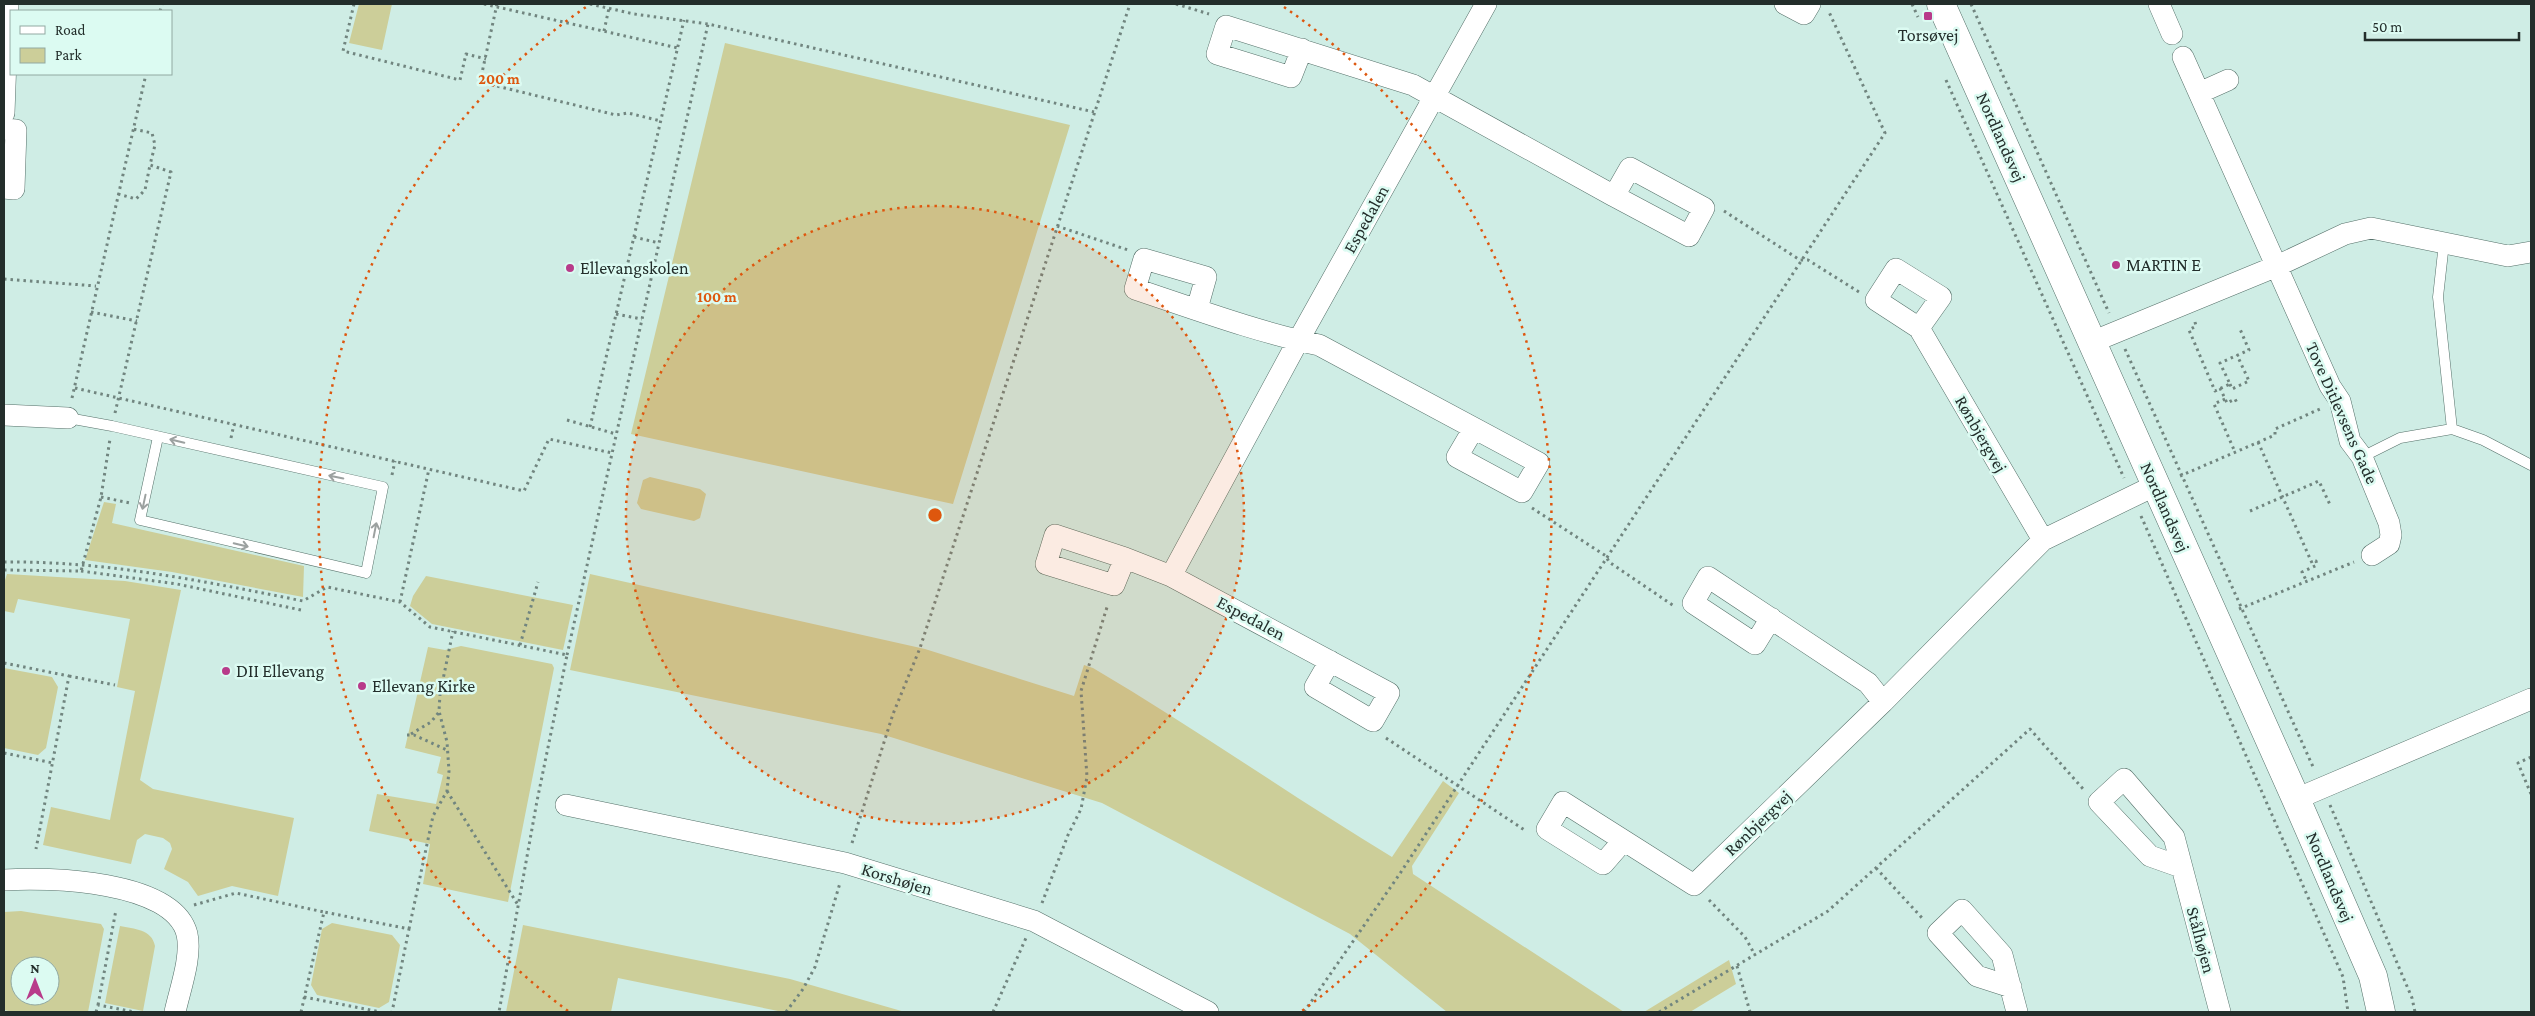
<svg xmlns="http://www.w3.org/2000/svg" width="2535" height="1016" font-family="'Crimson Pro',serif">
  <rect width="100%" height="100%" fill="#cfede5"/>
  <path fill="#ccce99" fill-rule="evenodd" d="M 359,4 L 392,4 L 382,50 L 349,43 Z
    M 725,43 L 1070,125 L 953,504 L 631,434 Z
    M 650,477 L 700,489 L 706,494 L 700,518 L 694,521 L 641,509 L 637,503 L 643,480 Z
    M 104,502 L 116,504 L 112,523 L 304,566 L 303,597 L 172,572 L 85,560 Z
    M 7,574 L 125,581 L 181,590 L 140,780 L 153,789 L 294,818 L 278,896 L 232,886 L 198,896 L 188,882 L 164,869 L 172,849 L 170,843 L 163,838 L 145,834 L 137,840 L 131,864 L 43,845 L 51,807 L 110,820 L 135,691 L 117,687 L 130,619 L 18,599 L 14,613 L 4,611 L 4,583 Z
    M 590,574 L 925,649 L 1074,696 L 1084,665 L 1093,668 C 1195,728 1291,796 1392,857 L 1443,781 L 1459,793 L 1412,866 L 1413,874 L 1624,1012 L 1447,1012 L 1350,934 L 1102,803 L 881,734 L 570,670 Z
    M 426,576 L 573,605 L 563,650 L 432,624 L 410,606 L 413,596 Z
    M 461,646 L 552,664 L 554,668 L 508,902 L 423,884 L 430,844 L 369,831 L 377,794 L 436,804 L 443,775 L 437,773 L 441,757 L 405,748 L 428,647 L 445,650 Z
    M 4,668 L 52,677 L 58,687 L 46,748 L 38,755 L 4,748 Z
    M 21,911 L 101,924 L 104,929 L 88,1012 L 13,1012 L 4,1010 L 4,912 ZM 20,966 L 50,966 L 50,996 L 20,996 Z
    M 332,923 L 392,935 L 400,945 L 389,1002 L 379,1008 L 317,995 L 311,985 L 322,929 Z
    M 523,925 L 790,979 L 905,1012 L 783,1012 L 618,978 L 611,1012 L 506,1012 Z
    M 120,926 C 134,929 152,929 155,946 L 143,1011 L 105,1003 Z
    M 1729,960 L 1736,984 L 1690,1012 L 1644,1012 Z"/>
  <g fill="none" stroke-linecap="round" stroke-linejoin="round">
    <defs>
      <path id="lane" d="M 2444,243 L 2438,297 L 2452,429
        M 68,418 L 112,426 L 383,487 L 366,573 L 140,520 L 158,437
        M 2362,457 L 2400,438 L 2452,429 L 2483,440 L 2531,465"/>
      <path id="street" d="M 1785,4 L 1804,14 L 1810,4
        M 2159,4 L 2172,34
        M 1302,49 L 1291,77 L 1217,54 L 1226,26 L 1413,85 L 1614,196 L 1630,168 L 1704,208 L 1689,236 L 1614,196
        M 2183,57 L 2330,386 L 2340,401 L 2350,441 L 2362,457 L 2389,523 L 2391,535 L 2389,544 L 2372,555
        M 2199,93 L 2228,80
        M 4,113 L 8,4
        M 4,129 L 16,130 L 14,189 L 4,188
        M 1197,309 L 1206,277 L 1144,259 L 1135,289 C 1195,309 1257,332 1319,345 L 1539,463 L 1522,492 L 1457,457 L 1474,428
        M 1919,328 L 1941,297 L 1896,269 L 1876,300 L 1919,328 L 2043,540
        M 2092,342 L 2277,266 L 2345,234 L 2371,228 L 2508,256 L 2531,252
        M 4,415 L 68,418
        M 1125,558 L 1114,585 L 1046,564 L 1055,535 L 1125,558 L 1171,576 L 1389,693 L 1373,721 L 1315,687 L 1330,661
        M 1171,576 L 1298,341 L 1486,4
        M 1771,618 L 1755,644 L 1693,603 L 1708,577 L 1868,683 L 1883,702
        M 2296,799 L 2531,699
        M 566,805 L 845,863 L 1034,921 L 1208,1012
        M 1623,841 L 1603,864 L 1547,829 L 1563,802 L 1694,885 L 1883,702 L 2043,540 L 2156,485
        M 2181,867 L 2150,856 L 2099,802 L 2124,779 L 2174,837 L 2220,1012
        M 4,880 C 48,877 173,880 187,934 C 192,957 180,989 175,1012
        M 2011,987 L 1977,976 L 1938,933 L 1962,910 L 2002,955 L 2017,1012"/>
      <path id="secondary" d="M 1941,4 L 2296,799 L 2373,976 L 2381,1012"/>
    </defs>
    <use href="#lane" stroke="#557069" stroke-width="11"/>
    <use href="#street" stroke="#557069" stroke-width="22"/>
    <use href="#secondary" stroke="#557069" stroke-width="29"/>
    <path stroke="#71857f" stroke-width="3" stroke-dasharray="2.5 4" stroke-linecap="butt" d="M 354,4 L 343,51 L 460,80 L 466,54 L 486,59
      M 484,4 L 678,48
      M 497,4 L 480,82 L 616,115 L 628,113 L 661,121
      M 590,4 L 634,14 L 708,24 L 1094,112
      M 1176,4 L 1209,14
      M 1912,4 L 1918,17
      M 1971,4 L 2109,313
      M 160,11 L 162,4
      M 604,31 L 609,8
      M 1946,80 L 2124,478
      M 118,194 L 136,199 L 145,190 L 150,165
      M 1724,211 L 1800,260 L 1808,260 L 1859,292
      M 1057,226 L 1128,250
      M 634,237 L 659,243
      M 4,279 L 96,286
      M 91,312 L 137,321
      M 616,314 L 642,319
      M 2195,322 L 2196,326 L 2189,330 L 2215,391 L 2230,384 L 2220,363 L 2249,350 L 2240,329
      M 2125,349 L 2314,769
      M 2230,384 L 2232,389 L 2249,381 L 2237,355
      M 75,388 L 524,491 L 549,439 L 612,453
      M 2220,388 L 2227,403 L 2235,399 L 2237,403
      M 72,398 L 146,74
      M 2225,399 L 2214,404 L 2235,452
      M 115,413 L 171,172 L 150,165 L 155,145 L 152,133 L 133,129
      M 567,420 L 616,434
      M 590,427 L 684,20
      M 231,438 L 234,424
      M 2258,442 L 2312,563 L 2316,561 L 2317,565 L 2302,572 L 2307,582
      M 392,475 L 395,461
      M 2180,476 L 2275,435 L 2275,429 L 2320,409
      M 101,497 L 130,503
      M 1532,508 L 1606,556 L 1609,562 L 1674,606
      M 2250,511 L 2319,481 L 2331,507
      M 2141,516 L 2343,977 L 2348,1012
      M 4,562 C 107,561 202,581 303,601 L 327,587 L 400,602 L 430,627 L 567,655 L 537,801 L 499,1012
      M 4,570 L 81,571 L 101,497 L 110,439
      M 81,571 L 177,584 L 301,610
      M 400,602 L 429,469
      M 2239,609 L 2354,562
      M 520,645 L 538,582
      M 567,655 L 708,24
      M 4,663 L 69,676 L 36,849
      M 69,676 L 115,685
      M 411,734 L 431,722 L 439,712
      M 407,735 L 414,735 L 447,750
      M 1386,738 L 1526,831
      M 4,753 L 53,763
      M 2531,757 L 2518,763 L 2531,794
      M 447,791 L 518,905
      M 2330,805 L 2412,998 L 2415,1012
      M 852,843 L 893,714 L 920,648 L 1130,4
      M 1876,868 L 1923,919
      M 1709,900 L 1745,937 L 1755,955
      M 1042,903 L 1068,835 L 1081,809 L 1087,777 L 1081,691 L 1108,604
      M 194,905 L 236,893 L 324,912
      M 409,929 L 433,816 L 447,791 L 449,771 L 447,742 L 439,711 L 440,694 L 453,631
      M 1737,966 L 1750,1012
      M 304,997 L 380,1012
      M 98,1005 L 116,910
      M 96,1012 L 98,1005 L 135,1012
      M 301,1012 L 324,912 L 409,929 L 392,1012
      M 786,1012 L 803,989 L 815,967 L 840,883
      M 993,1012 L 1026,938
      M 1304,1012 L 1399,875 L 1885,133 L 1829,12
      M 1659,1012 L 1828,911 L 2030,729 L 2084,790"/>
    <use href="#lane" stroke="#fff" stroke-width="10"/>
    <use href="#street" stroke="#fff" stroke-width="21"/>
    <use href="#secondary" stroke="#fff" stroke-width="28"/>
  </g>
  <defs><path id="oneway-shaft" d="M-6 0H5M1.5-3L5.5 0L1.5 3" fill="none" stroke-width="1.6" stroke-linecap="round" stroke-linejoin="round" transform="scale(1.25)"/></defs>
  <g stroke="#9ca1a0">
    <use href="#oneway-shaft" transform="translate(177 441) rotate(-167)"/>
    <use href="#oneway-shaft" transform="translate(336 477) rotate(-168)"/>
    <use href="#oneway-shaft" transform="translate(144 502) rotate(102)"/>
    <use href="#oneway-shaft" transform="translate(375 530) rotate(-79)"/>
    <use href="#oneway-shaft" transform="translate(241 545) rotate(13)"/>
  </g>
  <circle cx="935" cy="515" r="309" fill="#de570e" fill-opacity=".12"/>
  <g fill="none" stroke="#de570e" stroke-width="2.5" stroke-dasharray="2.5 5">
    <circle cx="935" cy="515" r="309"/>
    <path d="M568 1011A617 617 0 0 1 586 7M1284 7A617 617 0 0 1 1302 1011"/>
  </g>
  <g fill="#b83b8a" stroke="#dcfbf2" stroke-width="2">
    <rect x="1923" y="11" width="10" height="10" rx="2.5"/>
    <circle cx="2116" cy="265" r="5"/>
    <circle cx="570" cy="268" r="5"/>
    <circle cx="226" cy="671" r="5"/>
    <circle cx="362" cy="686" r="5"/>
  </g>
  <g text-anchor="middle" stroke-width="5" stroke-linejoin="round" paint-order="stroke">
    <g font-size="18" fill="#232e2b" stroke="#dcfbf2" text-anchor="start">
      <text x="1928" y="41" text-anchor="middle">Torsøvej</text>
      <text x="2126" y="271">MARTIN E</text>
      <text x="580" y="274">Ellevangskolen</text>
      <text x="236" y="677">DII Ellevang</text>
      <text x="372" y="692">Ellevang Kirke</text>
    </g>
    <g font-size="18" fill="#232e2b" stroke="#dcfbf2">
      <text transform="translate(2001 137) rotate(66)" y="6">Nordlandsvej</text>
      <text transform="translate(1366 219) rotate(-61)" y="6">Espedalen</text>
      <text transform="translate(2342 413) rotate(66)" y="6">Tove Ditlevsens Gade</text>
      <text transform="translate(1981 434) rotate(60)" y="6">Rønbjergvej</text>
      <text transform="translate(2165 507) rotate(66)" y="6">Nordlandsvej</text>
      <text transform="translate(1251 618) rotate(28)" y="6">Espedalen</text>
      <text transform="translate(1758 823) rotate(-44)" y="6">Rønbjergvej</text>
      <text transform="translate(2330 877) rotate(67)" y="6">Nordlandsvej</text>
      <text transform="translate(897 879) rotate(17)" y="6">Korshøjen</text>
      <text transform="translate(2201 940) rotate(75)" y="6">Stålhøjen</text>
    </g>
  </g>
  <circle cx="935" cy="515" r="8" fill="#de570e" stroke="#dcfbf2" stroke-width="2.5"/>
  <g font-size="15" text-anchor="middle" font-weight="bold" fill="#de570e" stroke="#dcfbf2" stroke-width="5" stroke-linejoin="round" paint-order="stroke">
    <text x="499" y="84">200 m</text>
    <text x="717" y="302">100 m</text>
  </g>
  <rect width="2535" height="1016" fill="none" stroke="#232e2b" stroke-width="10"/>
  <rect x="10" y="10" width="162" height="65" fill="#dcfbf2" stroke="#92a9a2"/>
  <rect x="20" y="26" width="25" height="8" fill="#ffffff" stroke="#92a9a2"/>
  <text x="55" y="35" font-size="15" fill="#232e2b">Road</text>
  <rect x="20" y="48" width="25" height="15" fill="#ccce99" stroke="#92a9a2"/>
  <text x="55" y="60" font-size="15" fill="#232e2b">Park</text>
  <g transform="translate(35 981)"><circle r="24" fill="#dcfbf2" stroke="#92a9a2"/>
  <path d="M0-4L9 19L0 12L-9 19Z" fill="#b83b8a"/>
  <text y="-8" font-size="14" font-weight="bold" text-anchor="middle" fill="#232e2b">N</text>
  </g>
  <path d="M2365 32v8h154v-8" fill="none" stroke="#232e2b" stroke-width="2.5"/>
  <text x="2372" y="32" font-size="15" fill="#232e2b" stroke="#dcfbf2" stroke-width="4" paint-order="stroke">50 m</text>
</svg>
